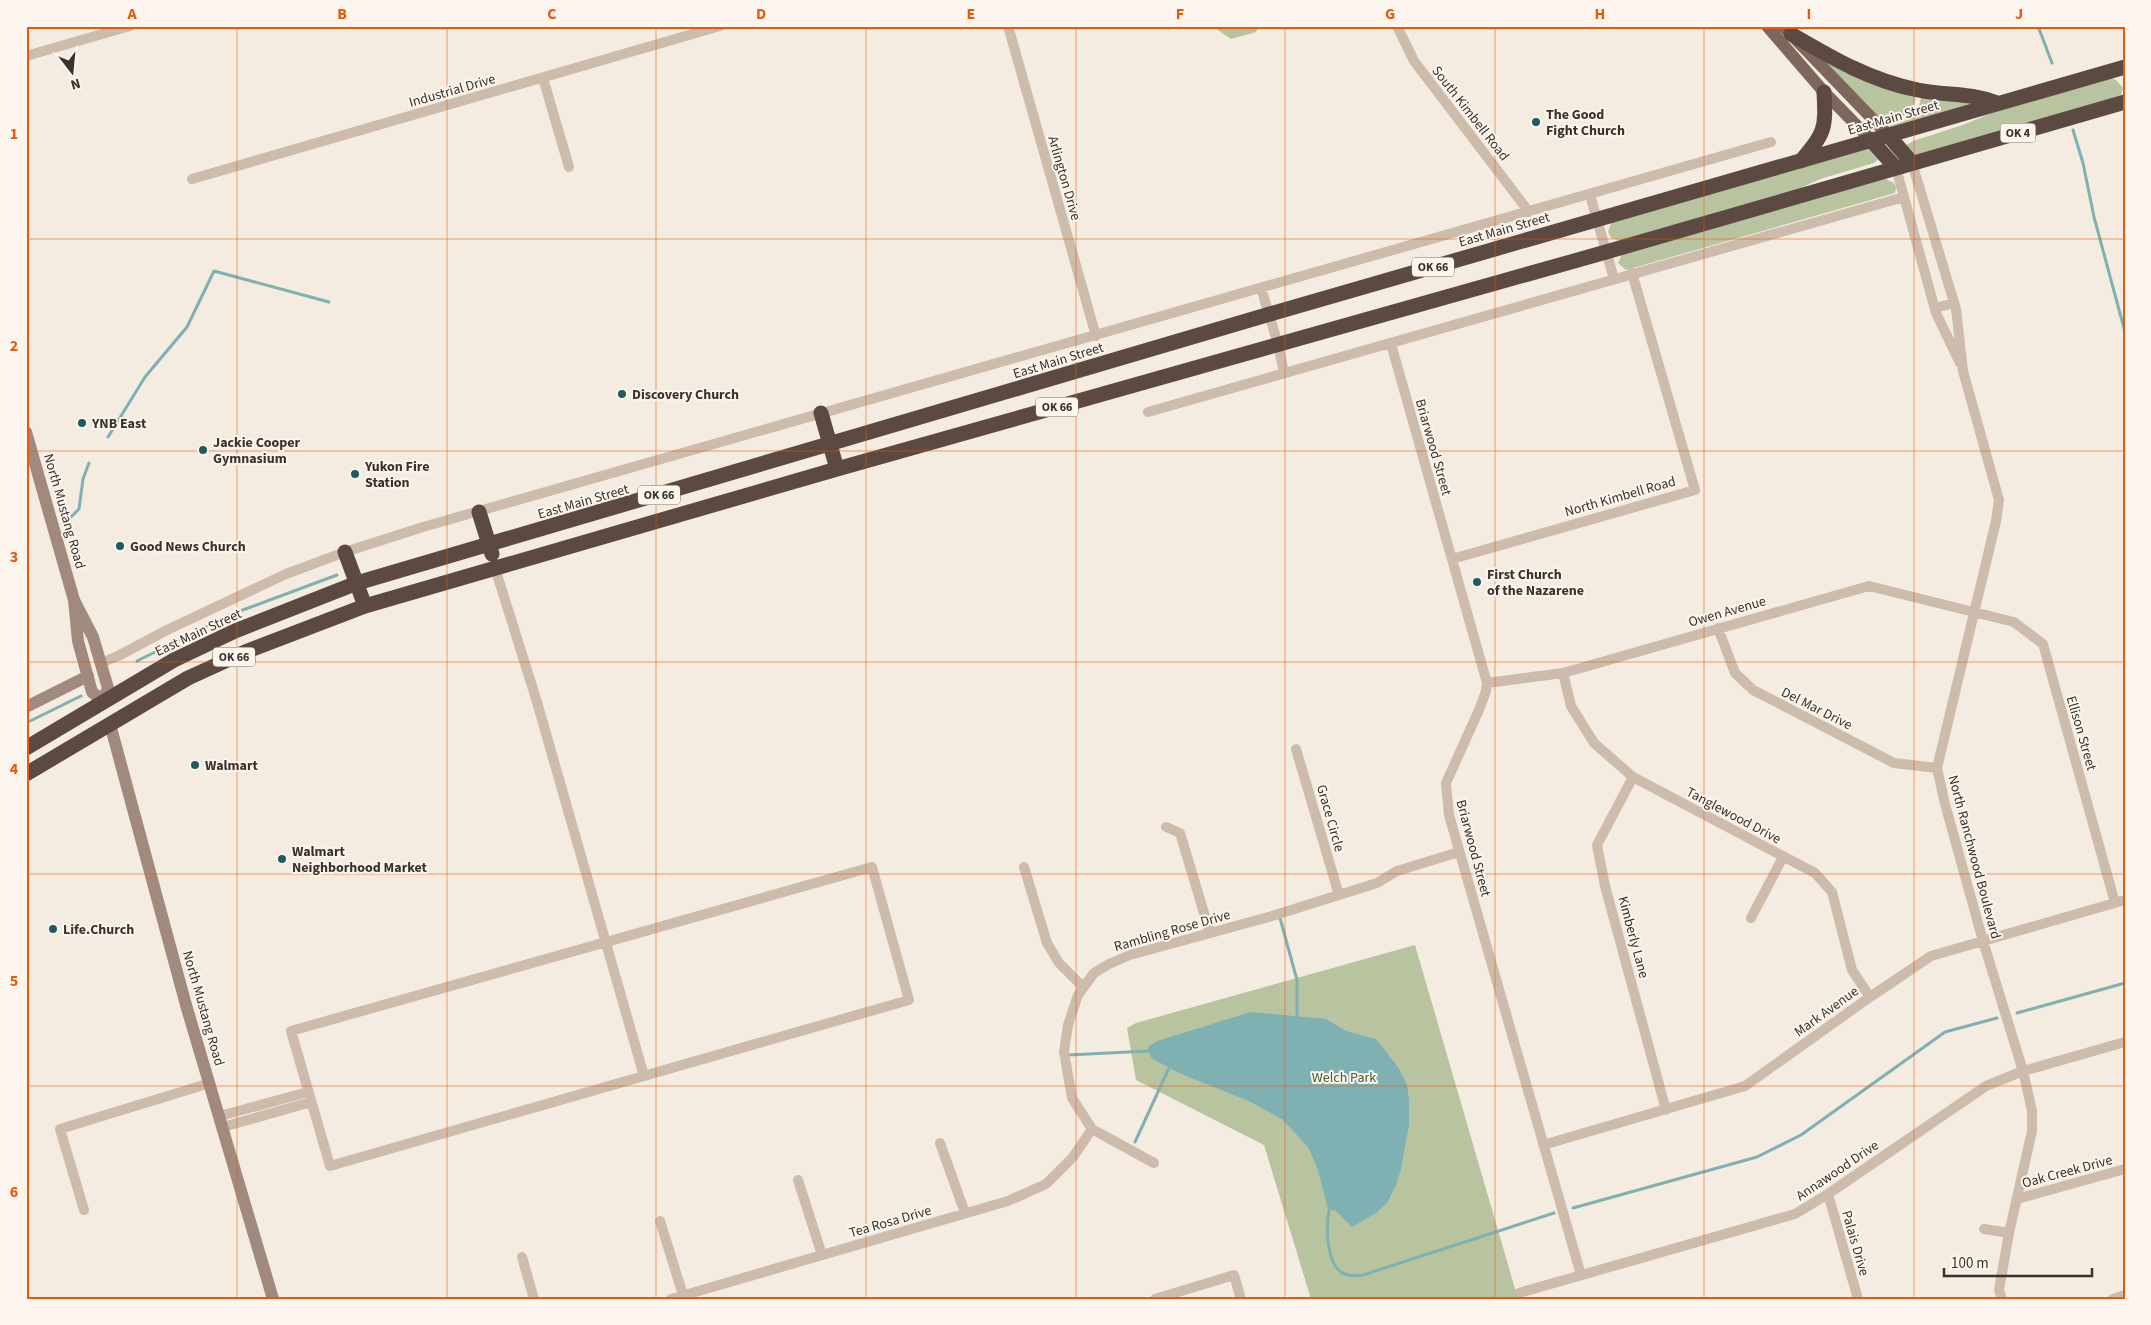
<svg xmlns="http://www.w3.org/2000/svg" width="2151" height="1325" font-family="'Source Sans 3',sans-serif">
  <rect width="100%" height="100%" fill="#f4ebe1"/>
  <path fill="#b8c4a0" d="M 1212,26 L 1259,26 L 1256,32 L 1231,39 Z
    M 1818,56 L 1916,95 C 1914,118 1900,117 1881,122 Z
    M 2110,78 L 2116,80 L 2123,88 L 2120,98 L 1920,156 L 1912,154 L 1905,146 L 1913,141 L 1963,125 L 1994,112 Z
    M 1921,95 L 1980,103 L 1889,129 L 1886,127 C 1907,120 1919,120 1921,95 Z
    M 1869,148 L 1881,157 L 1874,163 L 1820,179 L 1788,194 L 1622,241 L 1611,238 L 1608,232 L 1611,223 L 1617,220 Z
    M 1884,178 L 1894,183 L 1896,187 L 1895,193 L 1626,270 L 1618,263 L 1623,252 Z
    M 1415,945 L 1518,1299 L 1311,1299 L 1264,1145 L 1136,1080 L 1127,1028 L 1136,1023 Z"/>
  <path fill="#7fb0b2" d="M 1251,1012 L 1326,1019 L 1346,1031 L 1376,1039 L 1398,1067 L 1407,1085 L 1409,1100 L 1409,1125 L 1401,1169 L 1396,1185 L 1387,1203 L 1376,1213 L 1352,1227 L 1336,1211 L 1328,1209 L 1318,1170 L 1308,1147 L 1282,1119 L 1249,1101 L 1179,1073 L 1151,1058 L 1148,1047 L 1157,1041 Z"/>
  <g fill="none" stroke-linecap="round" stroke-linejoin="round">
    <path stroke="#7fb0b2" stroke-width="3" d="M 2038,26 L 2052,63
      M 2073,130 L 2083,163 L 2094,217 L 2125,332
      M 108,437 L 145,377 L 187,327 L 214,271 L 329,302
      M 69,519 L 79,509 L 83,479 L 89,463
      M 137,661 L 232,614 L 337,575
      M 26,723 L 81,696
      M 1280,918 L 1297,980 L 1297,1017
      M 2017,1013 L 2125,983
      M 1068,1055 L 1149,1051
      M 1135,1142 L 1169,1068
      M 1330,1205 C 1326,1223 1324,1270 1348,1275 C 1352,1276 1359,1275 1363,1275 L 1554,1213
      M 1573,1208 L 1757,1157 L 1801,1135 L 1945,1032 L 1997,1018"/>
    <path stroke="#cdbbac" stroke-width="10" d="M 1008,26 L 1096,336
      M 1397,26 L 1414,61 L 1529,212
      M 26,56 L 130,26
      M 543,78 L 569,167
      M 1912,163 L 1956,309 L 1963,371 L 1999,500 L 1996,521 L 1937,768 L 1945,804 L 1983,941 L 2023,1071 L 2032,1111 L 2032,1131 L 2009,1233 L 1999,1290 L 2002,1299
      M 1896,168 L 1936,313 L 1960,363
      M 192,179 L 720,26
      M 1590,195 L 1614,279
      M 1261,288 L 1278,344 L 1284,373
      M 1935,308 L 1954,303
      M 1391,344 L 1487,683 L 1486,691 L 1479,710 L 1446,783 L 1449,815 L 1581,1275
      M 1148,412 L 1904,197
      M 1452,559 L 1695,490 L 1632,273
      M 495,568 L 537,702 L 644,1076
      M 1718,628 L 1735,673 L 1753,690 L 1894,763 L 1937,768
      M 101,663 L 118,656 L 167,630 L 286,574 L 345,552 L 423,527 L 1771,142
      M 1563,673 L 1571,706 L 1594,743 L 1633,777 L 1815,873 L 1832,892 L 1852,970 L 1870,997
      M 1487,683 L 1563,673 L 1869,586 L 2014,622 L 2043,644 L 2115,903
      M 1296,749 L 1339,895
      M 1633,777 L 1597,845 L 1605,886 L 1666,1110
      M 1166,827 L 1180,833 L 1210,933
      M 872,867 L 909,1000 L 330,1166 L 291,1031 Z
      M 1024,867 L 1047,943 L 1059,963 L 1083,987
      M 1751,918 L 1783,857
      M 220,1116 L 308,1092
      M 223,1127 L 311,1102
      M 940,1143 L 965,1213
      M 1543,1145 L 1745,1086 L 1870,997 L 1931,956 L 2125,900
      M 1154,1163 L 1092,1129 L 1072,1098 L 1064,1052 L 1068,1025 L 1078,995 L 1094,973 L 1109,964 L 1130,955 L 1272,916 L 1377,883 L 1397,871 L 1459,852
      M 798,1180 L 822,1255
      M 1828,1194 L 1858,1299
      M 2017,1199 L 2125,1169
      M 84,1210 L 60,1129 L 210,1083
      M 660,1221 L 683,1295
      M 1984,1229 L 2009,1233
      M 522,1257 L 534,1299
      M 1519,1293 L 1795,1214 L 1828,1194 L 1986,1086 L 2023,1071 L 2125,1042
      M 671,1299 L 1008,1201 L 1046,1184 L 1073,1157 L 1092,1129
      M 1155,1299 L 1234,1275 L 1241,1299
      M 2113,1299 L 2125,1295"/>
    <path stroke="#a18a7d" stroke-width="12" d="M 26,432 L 74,600 L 78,641 L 92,692 L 103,701 L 108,688 L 93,637 L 74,600
      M 26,707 L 88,676
      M 110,724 L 186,1005 L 273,1299"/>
    <path stroke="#7d675c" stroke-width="12" d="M 1767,26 L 1824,92 L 1871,140
      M 1783,26 L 1888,135"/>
    <path stroke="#5c4a42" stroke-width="15" d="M 1791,34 C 1832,58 1871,81 1918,90 C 1946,96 1969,92 1997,103
      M 1888,135 L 1912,163
      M 1871,140 L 1896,168
      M 1801,161 C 1825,132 1826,130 1824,92
      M 821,413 L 837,469
      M 479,512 L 492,554
      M 345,552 L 365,606
      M 26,748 L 174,660 L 235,631 L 357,583 L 1270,314 L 2125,67
      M 26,774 L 188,678 L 245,652 L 365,606 L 837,469 L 1606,252 L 2125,102"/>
  </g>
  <path fill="none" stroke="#e8590c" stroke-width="1" stroke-opacity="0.55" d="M 237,26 L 237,1299M 447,26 L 447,1299M 656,26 L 656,1299M 866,26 L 866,1299M 1076,26 L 1076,1299M 1285,26 L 1285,1299M 1495,26 L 1495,1299M 1704,26 L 1704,1299M 1914,26 L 1914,1299M 26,239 L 2125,239M 26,451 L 2125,451M 26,662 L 2125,662M 26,874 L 2125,874M 26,1086 L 2125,1086"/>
  <g fill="#1f5a5e" stroke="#fbf5ee" stroke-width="2">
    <circle cx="1536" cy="122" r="5"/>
    <circle cx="622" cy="394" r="5"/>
    <circle cx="82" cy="423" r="5"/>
    <circle cx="203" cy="450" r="5"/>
    <circle cx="355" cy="474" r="5"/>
    <circle cx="120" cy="546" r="5"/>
    <circle cx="1477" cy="582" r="5"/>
    <circle cx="195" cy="765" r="5"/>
    <circle cx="282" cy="859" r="5"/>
    <circle cx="53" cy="929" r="5"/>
  </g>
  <g text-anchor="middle" stroke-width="4" stroke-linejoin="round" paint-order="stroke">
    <g fill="#fbf5ee" stroke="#756b66" stroke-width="1">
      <rect x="2000.5" y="123.5" width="35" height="19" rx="4"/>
      <rect x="1412" y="257.5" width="42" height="19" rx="4"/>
      <rect x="1036" y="397.5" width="42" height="19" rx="4"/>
      <rect x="638" y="485.5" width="42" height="19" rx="4"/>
      <rect x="213" y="647.5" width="42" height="19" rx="4"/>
    </g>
    <g font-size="12" font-weight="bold" fill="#3b302b">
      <text x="2018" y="137">OK 4</text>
      <text x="1433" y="271">OK 66</text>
      <text x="1057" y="411">OK 66</text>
      <text x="659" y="499">OK 66</text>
      <text x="234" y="661">OK 66</text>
    </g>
    <g font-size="14" fill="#3b302b" stroke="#fbf5ee">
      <text transform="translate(452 90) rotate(-16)" y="5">Industrial Drive</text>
      <text transform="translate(1471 113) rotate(52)" y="5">South Kimbell Road</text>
      <text transform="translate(1893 117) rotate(-16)" y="5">East Main Street</text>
      <text transform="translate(1065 178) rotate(74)" y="5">Arlington Drive</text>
      <text transform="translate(1504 229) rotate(-16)" y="5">East Main Street</text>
      <text transform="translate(1058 360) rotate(-17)" y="5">East Main Street</text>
      <text transform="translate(1434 447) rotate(74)" y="5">Briarwood Street</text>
      <text transform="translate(1620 496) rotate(-16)" y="5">North Kimbell Road</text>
      <text transform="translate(583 501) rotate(-16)" y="5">East Main Street</text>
      <text transform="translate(65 511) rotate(74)" y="5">North Mustang Road</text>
      <text transform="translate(1727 611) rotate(-16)" y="5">Owen Avenue</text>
      <text transform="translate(198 632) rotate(-25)" y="5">East Main Street</text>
      <text transform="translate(1817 708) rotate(27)" y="5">Del Mar Drive</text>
      <text transform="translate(2082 733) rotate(74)" y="5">Ellison Street</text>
      <text transform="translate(1734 815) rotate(28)" y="5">Tanglewood Drive</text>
      <text transform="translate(1331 818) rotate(74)" y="5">Grace Circle</text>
      <text transform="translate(1474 848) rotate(75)" y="5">Briarwood Street</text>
      <text transform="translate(1975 857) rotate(75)" y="5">North Ranchwood Boulevard</text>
      <text transform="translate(1172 930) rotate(-16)" y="5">Rambling Rose Drive</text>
      <text transform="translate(1634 937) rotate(75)" y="5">Kimberly Lane</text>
      <text transform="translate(204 1008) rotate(74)" y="5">North Mustang Road</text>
      <text transform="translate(1826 1011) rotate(-36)" y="5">Mark Avenue</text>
      <text transform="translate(1837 1170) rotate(-34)" y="5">Annawood Drive</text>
      <text transform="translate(2067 1171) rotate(-15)" y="5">Oak Creek Drive</text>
      <text transform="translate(890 1221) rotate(-16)" y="5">Tea Rosa Drive</text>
      <text transform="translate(1856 1243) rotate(74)" y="5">Palais Drive</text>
    </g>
    <g font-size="14" font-weight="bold" fill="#3b302b" stroke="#fbf5ee" text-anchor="start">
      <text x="1546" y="119">The Good<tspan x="1546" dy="16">Fight Church</tspan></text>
      <text x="632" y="399">Discovery Church</text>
      <text x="92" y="428">YNB East</text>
      <text x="213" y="447">Jackie Cooper<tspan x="213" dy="16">Gymnasium</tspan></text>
      <text x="365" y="471">Yukon Fire<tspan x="365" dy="16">Station</tspan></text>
      <text x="130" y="551">Good News Church</text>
      <text x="1487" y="579">First Church<tspan x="1487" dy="16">of the Nazarene</tspan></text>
      <text x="205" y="770">Walmart</text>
      <text x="292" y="856">Walmart<tspan x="292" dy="16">Neighborhood Market</tspan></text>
      <text x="63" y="934">Life.Church</text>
    </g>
    <g font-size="14" fill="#4a5a2e" stroke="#fbf5ee">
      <text x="1344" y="1082">Welch Park</text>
    </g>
  </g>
  <rect width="2151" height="1325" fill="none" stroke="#fbf5ee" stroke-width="55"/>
  <g transform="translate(72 72) rotate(164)" stroke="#fbf5ee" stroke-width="4" paint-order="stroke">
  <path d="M0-4L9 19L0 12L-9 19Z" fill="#3b302b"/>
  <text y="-8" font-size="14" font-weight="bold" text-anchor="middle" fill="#3b302b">N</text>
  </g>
  <path d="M1944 1268v8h148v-8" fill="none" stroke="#3b302b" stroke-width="2.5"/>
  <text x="1951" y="1268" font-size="15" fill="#3b302b" stroke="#fbf5ee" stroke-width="4" paint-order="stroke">100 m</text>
  <rect x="28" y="28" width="2096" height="1270" fill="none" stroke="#e8590c" stroke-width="2"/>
  <g font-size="16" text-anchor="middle" font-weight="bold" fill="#e8590c">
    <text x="132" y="19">A</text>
    <text x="342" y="19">B</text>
    <text x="552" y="19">C</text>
    <text x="761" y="19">D</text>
    <text x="971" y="19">E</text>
    <text x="1180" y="19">F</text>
    <text x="1390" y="19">G</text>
    <text x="1600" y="19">H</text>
    <text x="1809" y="19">I</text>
    <text x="2019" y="19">J</text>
    <text x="14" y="139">1</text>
    <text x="14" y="351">2</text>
    <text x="14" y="562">3</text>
    <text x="14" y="774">4</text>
    <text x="14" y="986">5</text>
    <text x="14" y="1197">6</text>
  </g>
</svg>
